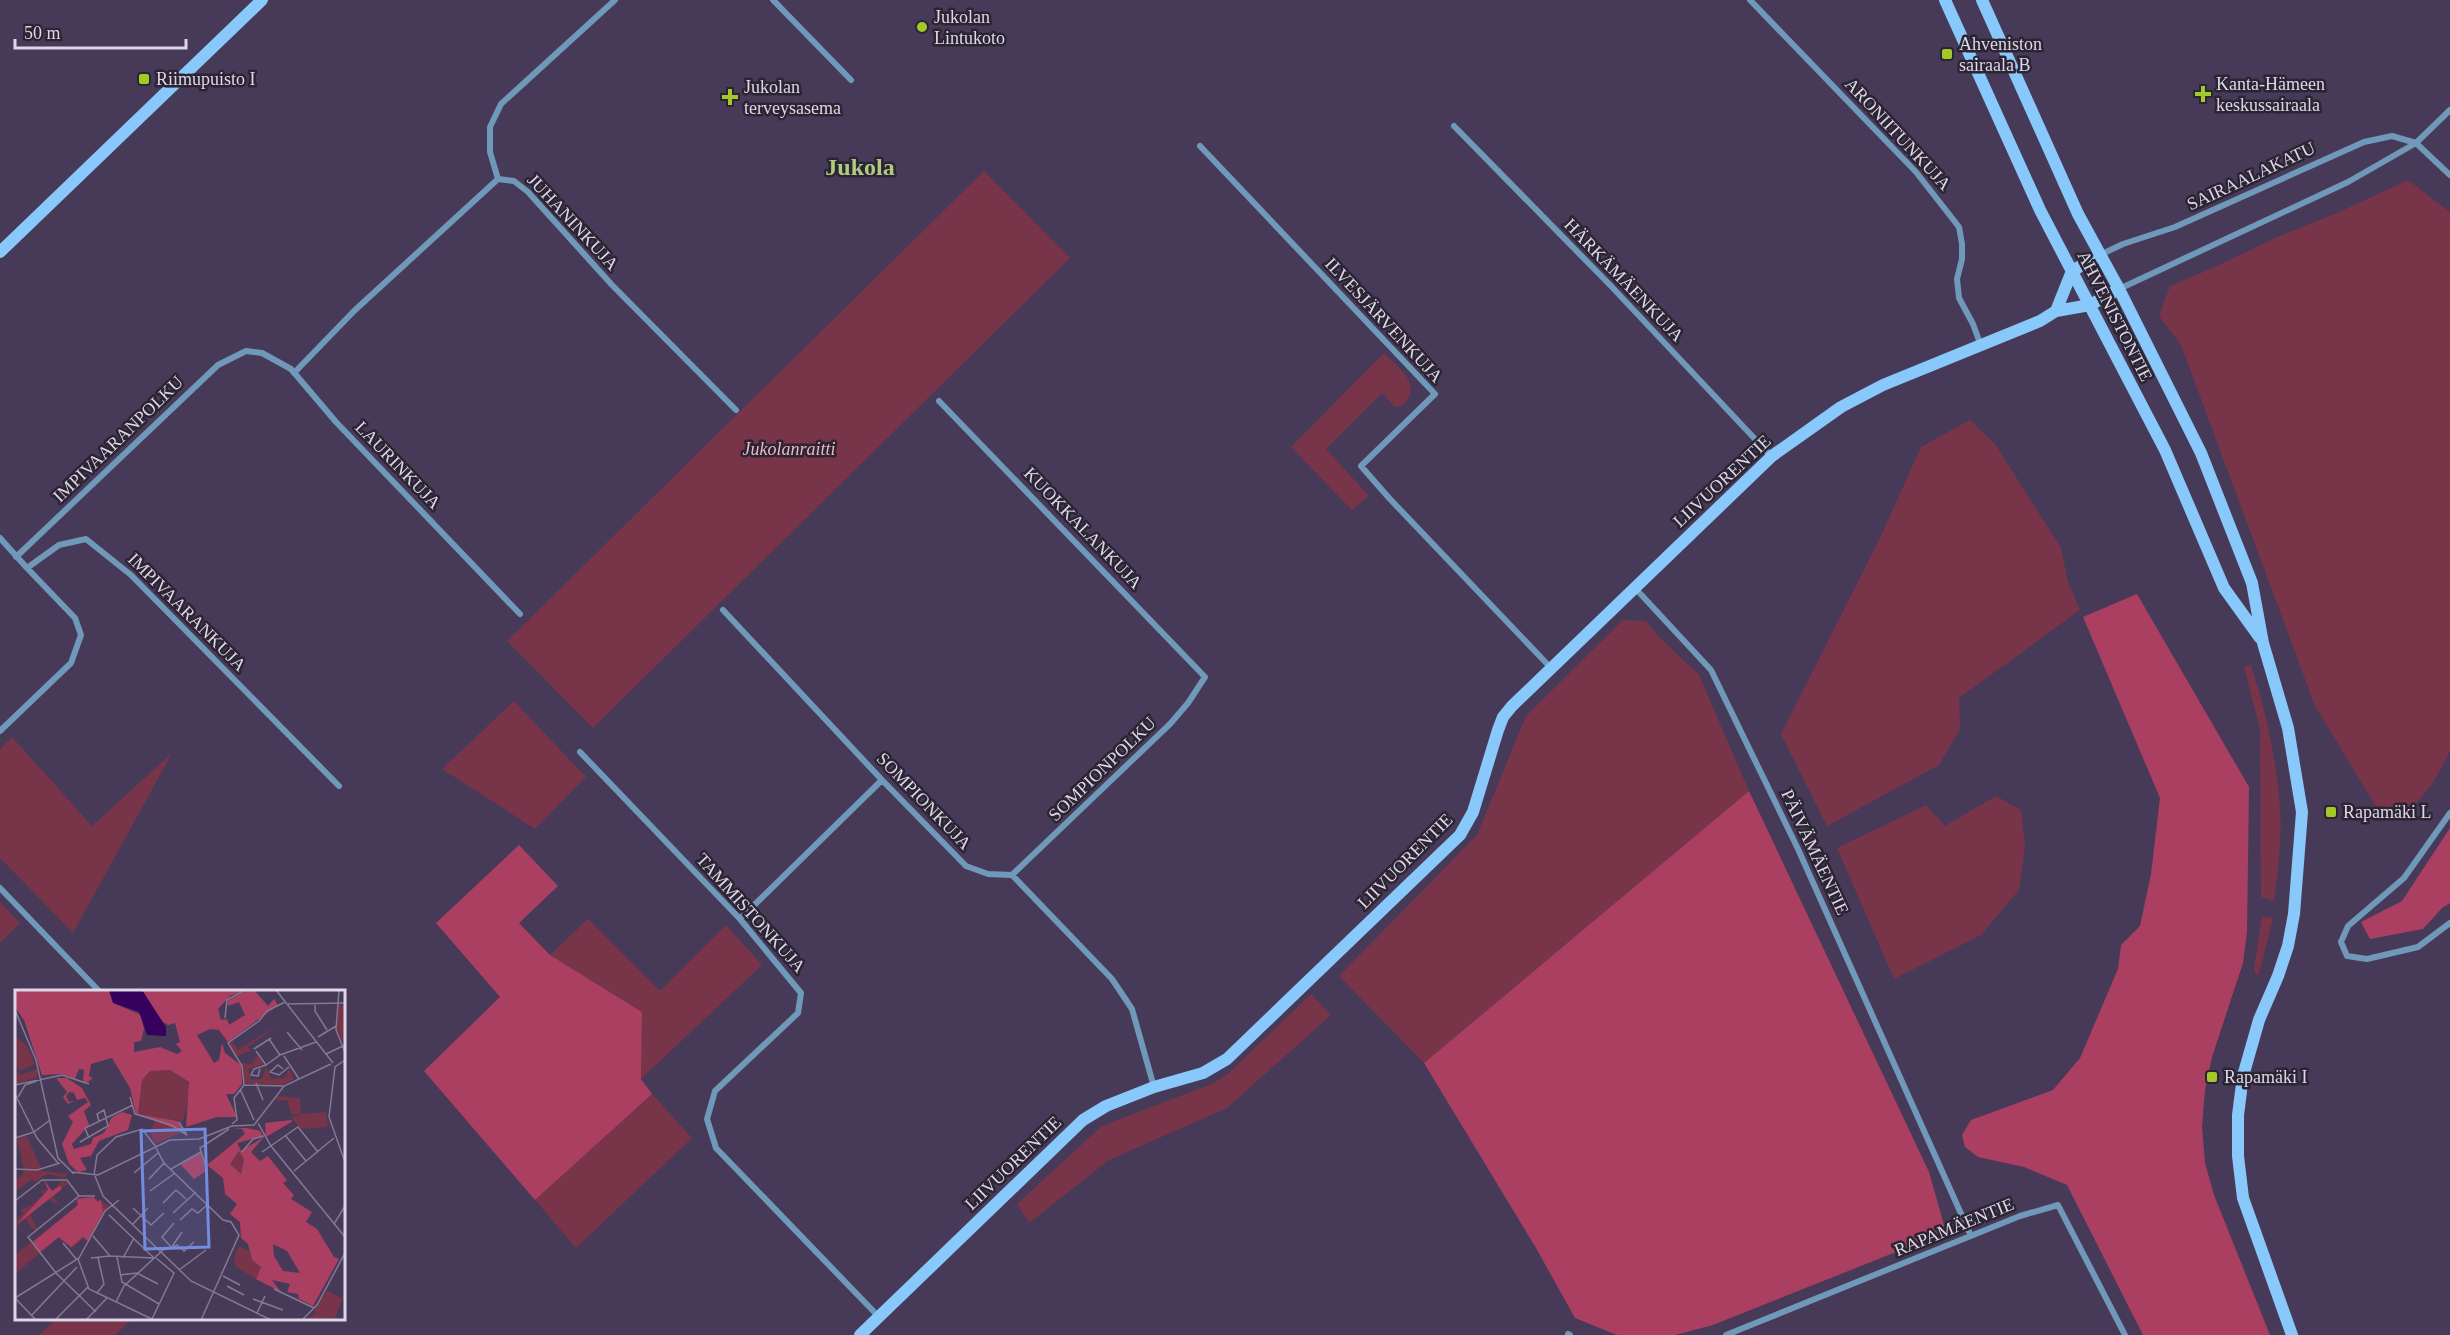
<svg xmlns="http://www.w3.org/2000/svg" width="2450" height="1335" font-family="'Times New Roman',serif">
  <rect width="100%" height="100%" fill="#473a59"/>
  <path fill="#783449" d="M 984,171 L 1070,258 L 593,728 L 507,641 Z
    M 2408,180 L 2450,212 L 2450,750 C 2437,779 2422,804 2394,820 L 2377,808 L 2315,706 L 2181,345 L 2159,316 L 2170,286 L 2215,267 L 2275,238 L 2337,213 Z
    M 1384,353 C 1395,365 1421,382 1407,400 C 1404,405 1401,407 1395,407 L 1382,393 L 1326,449 L 1369,496 L 1352,510 L 1291,447 Z
    M 1970,420 L 1995,444 L 2061,548 L 2068,582 L 2080,610 L 1959,698 L 1960,729 L 1939,765 L 1827,826 L 1781,734 L 1879,540 L 1921,447 Z
    M 1623,620 L 1646,621 L 1658,636 L 1699,675 L 1749,791 L 1424,1063 L 1339,976 L 1477,835 L 1526,716 Z
    M 2251,665 C 2266,712 2277,760 2280,809 C 2282,840 2278,871 2274,901 L 2261,897 L 2260,729 L 2244,667 Z
    M 514,701 L 586,777 L 535,829 L 442,769 Z
    M 12,737 L 92,826 L 172,753 L 73,933 L 0,858 L 0,749 Z
    M 1996,796 L 2021,810 L 2025,846 L 2019,890 L 1981,935 L 1894,979 L 1837,848 L 1926,805 L 1945,826 Z
    M 0,902 L 20,923 L 0,943 Z
    M 2262,916 L 2273,918 L 2259,974 L 2256,975 L 2254,970 Z
    M 588,919 L 660,991 L 726,925 L 762,965 L 641,1079 L 642,1012 L 550,955 Z
    M 1311,994 L 1331,1015 L 1227,1108 L 1109,1160 L 1029,1223 L 1017,1204 L 1102,1126 L 1214,1083 L 1229,1073 Z
    M 652,1094 L 692,1138 L 576,1248 L 535,1200 Z
    M 56,1319 L 56,1318 L 132,1319 L 115,1335 L 39,1335 Z"/>
  <path fill="#aa3f62" d="M 2137,594 L 2249,787 L 2247,932 L 2243,963 L 2212,1057 L 2205,1090 L 2202,1127 L 2205,1163 L 2214,1195 L 2270,1335 L 2143,1335 L 2067,1185 L 2024,1167 L 1978,1157 L 1965,1147 L 1962,1135 L 1971,1120 L 2053,1090 L 2080,1058 L 2118,969 L 2121,945 L 2140,926 L 2151,874 L 2160,798 L 2083,617 Z
    M 1749,791 L 1929,1172 L 1946,1232 L 1713,1325 L 1675,1335 L 1617,1335 L 1575,1318 L 1536,1248 L 1424,1063 Z
    M 2450,828 L 2450,903 L 2442,908 L 2423,929 L 2370,939 L 2361,922 L 2402,901 Z
    M 519,845 L 558,886 L 519,923 L 550,955 L 642,1012 L 641,1079 L 652,1094 L 535,1200 L 424,1071 L 500,997 L 436,923 Z"/>
  <g fill="none" stroke-linecap="round" stroke-linejoin="round">
    <path stroke="#7098b8" stroke-width="6" d="M 615,0 L 501,104 L 490,127 L 490,152 L 498,179 L 514,181 L 528,192 L 612,285 L 736,410
      M 773,0 L 851,80
      M 1750,0 L 1916,172 L 1959,227 L 1962,244 L 1962,259 L 1957,279 L 1959,298 L 1973,324 L 1981,346
      M 1454,126 L 1611,286 L 1771,456
      M 1200,146 L 1435,394 L 1361,466 L 1389,498 L 1551,668
      M 2100,255 L 2123,244 L 2175,227 L 2364,142 L 2392,136 L 2416,143 L 2450,175
      M 2119,289 L 2348,182 L 2416,143 L 2450,110
      M 294,373 L 354,311 L 498,179
      M 939,401 L 1205,677 L 1188,703 L 1170,724 L 1012,875
      M 0,538 L 27,568 L 59,545 L 86,539 L 131,575 L 339,786
      M 16,557 L 218,365 L 246,351 L 262,353 L 291,369 L 336,422 L 520,614
      M 1635,588 L 1711,670 L 1798,849 L 1971,1236
      M 723,610 L 882,780 L 966,866 L 988,874 L 1012,875 L 1112,979 L 1132,1009 L 1154,1087
      M 0,731 L 71,663 L 81,635 L 75,618 L 27,568
      M 580,752 L 740,919 L 801,993 L 798,1013 L 715,1091 L 707,1119 L 716,1148 L 879,1317
      M 2450,813 L 2404,878 L 2348,926 L 2341,942 L 2347,956 L 2367,959 L 2418,947 L 2450,923
      M 0,888 L 100,992
      M 740,919 L 882,780
      M 1568,1334 L 1570,1335
      M 1726,1335 L 2020,1216 L 2058,1205 L 2125,1335"/>
    <path stroke="#88c8fb" stroke-width="12" d="M 1945,0 L 2040,210 L 2165,450 L 2224,588 L 2260,638
      M 1982,0 L 2078,214 L 2119,289 L 2201,453 L 2252,583 L 2263,643 L 2288,728 L 2302,812 L 2294,914 L 2288,946 L 2278,976 L 2259,1020 L 2243,1076 L 2238,1115 L 2238,1156 L 2243,1198 L 2292,1335
      M 0,252 L 262,0
      M 2072,271 L 2100,255
      M 2056,311 L 2072,271
      M 860,1335 L 1083,1120 L 1106,1106 L 1154,1087 L 1203,1073 L 1227,1059 L 1460,835 L 1473,812 L 1498,730 L 1503,717 L 1512,706 L 1772,456 L 1841,407 L 1883,385 L 2040,321 L 2056,311 L 2090,305 L 2119,289"/>
  </g>
  <g fill="#a2c928" stroke="#2b2533" stroke-width="2">
    <circle cx="922" cy="27" r="6"/>
    <rect x="1941" y="48" width="12" height="12" rx="3"/>
    <rect x="138" y="73" width="12" height="12" rx="3"/>
    <path d="M2200 85h6v6h6v6h-6v6h-6v-6h-6v-6h6z"/>
    <path d="M727 88h6v6h6v6h-6v6h-6v-6h-6v-6h6z"/>
    <rect x="2325" y="806" width="12" height="12" rx="3"/>
    <rect x="2206" y="1071" width="12" height="12" rx="3"/>
  </g>
  <g text-anchor="middle" stroke-width="5" stroke-linejoin="round" paint-order="stroke">
    <g font-size="18" fill="#ded7ea" stroke="#2b2533" text-anchor="start">
      <text x="934" y="23">Jukolan<tspan x="934" dy="21">Lintukoto</tspan></text>
      <text x="1959" y="50">Ahveniston<tspan x="1959" dy="21">sairaala B</tspan></text>
      <text x="156" y="85">Riimupuisto I</text>
      <text x="2216" y="90">Kanta-Hämeen<tspan x="2216" dy="21">keskussairaala</tspan></text>
      <text x="744" y="93">Jukolan<tspan x="744" dy="21">terveysasema</tspan></text>
      <text x="2343" y="818">Rapamäki L</text>
      <text x="2224" y="1083">Rapamäki I</text>
    </g>
    <g font-size="18" fill="#ded7ea" stroke="#2b2533">
      <text transform="translate(1898 134) rotate(47)" y="6">ARONIITUNKUJA</text>
      <text transform="translate(2251 176) rotate(-25)" y="6">SAIRAALAKATU</text>
      <text transform="translate(573 222) rotate(47)" y="6">JUHANINKUJA</text>
      <text transform="translate(1624 280) rotate(46)" y="6">HÄRKÄMÄENKUJA</text>
      <text transform="translate(2115 316) rotate(63)" y="6">AHVENISTONTIE</text>
      <text transform="translate(1384 320) rotate(47)" y="6">ILVESJÄRVENKUJA</text>
      <text transform="translate(118 439) rotate(-44)" y="6">IMPIVAARANPOLKU</text>
      <text transform="translate(398 465) rotate(46)" y="6">LAURINKUJA</text>
      <text transform="translate(1722 481) rotate(-43)" y="6">LIIVUORENTIE</text>
      <text transform="translate(1083 528) rotate(46)" y="6">KUOKKALANKUJA</text>
      <text transform="translate(187 612) rotate(45)" y="6">IMPIVAARANKUJA</text>
      <text transform="translate(1102 769) rotate(-44)" y="6">SOMPIONPOLKU</text>
      <text transform="translate(924 801) rotate(46)" y="6">SOMPIONKUJA</text>
      <text transform="translate(1815 852) rotate(65)" y="6">PÄIVÄMÄENTIE</text>
      <text transform="translate(1405 861) rotate(-45)" y="6">LIIVUORENTIE</text>
      <text transform="translate(751 913) rotate(48)" y="6">TAMMISTONKUJA</text>
      <text transform="translate(1013 1163) rotate(-44)" y="6">LIIVUORENTIE</text>
      <text transform="translate(1954 1227) rotate(-22)" y="6">RAPAMÄENTIE</text>
    </g>
    <g font-size="18" font-style="italic" fill="#f0b6c4" stroke="#2b2533">
      <text x="789" y="455">Jukolanraitti</text>
    </g>
    <g font-size="24" font-weight="bold" fill="#b2c980" stroke="#2b2533">
      <text x="860" y="175">Jukola</text>
    </g>
  </g>
  <g transform="translate(15 990)">
    <rect width="330" height="330" fill="#473a59"/>
    <path d="M 330,15 L 330,49 L 327,50 L 322,41 L 323,16 ZM 267,32 L 233,57 L 236,61 L 222,66 L 214,53 L 217,51 L 223,60 ZM 0,46 L 12,56 L 20,74 L 5,81 L 0,75 ZM 242,65 L 249,74 L 233,79 L 236,90 L 247,89 L 251,76 L 256,89 L 270,88 L 274,78 L 279,89 L 267,95 L 229,93 L 226,73 L 237,74 ZM 0,79 L 6,85 L 22,79 L 23,87 L 0,94 ZM 155,80 L 176,95 L 168,131 L 123,124 L 127,90 L 135,81 ZM 262,106 L 285,108 L 286,124 L 311,122 L 313,137 L 286,139 L 276,127 L 286,125 L 276,124 L 272,110 L 261,110 ZM 140,131 L 157,137 L 166,143 L 140,154 L 135,143 ZM 12,146 L 27,181 L 52,184 L 50,188 L 32,184 L 20,192 L 17,189 L 2,200 L 0,189 L 7,186 L 9,179 L 2,149 ZM 224,161 L 229,169 L 226,184 L 215,174 ZM 29,190 L 37,201 L 47,191 L 54,193 L 38,205 L 42,212 L 39,214 L 34,208 L 15,224 L 22,239 L 19,240 L 10,229 L 3,234 L 11,247 L 0,231 L 8,224 L 6,220 L 18,214 L 15,210 L 19,213 L 28,205 L 25,201 L 33,200 ZM 78,207 L 94,216 L 73,251 L 69,248 L 57,258 L 43,248 L 0,284 L 0,265 L 63,215 L 60,211 ZM 224,256 L 234,261 L 237,270 L 246,277 L 241,289 L 221,277 L 219,267 ZM 312,300 L 325,308 L 330,303 L 319,330 L 291,330 L 301,323 L 299,321 Z" fill="#783449"/>
    <path d="M 0,0 L 94,0 L 98,13 L 126,25 L 129,39 L 126,51 L 119,52 L 119,62 L 145,57 L 162,64 L 167,61 L 161,54 L 165,52 L 160,33 L 153,35 L 145,30 L 127,0 L 229,0 L 215,6 L 203,19 L 206,30 L 212,29 L 214,35 L 230,25 L 224,12 L 213,16 L 213,11 L 232,0 L 239,0 L 253,16 L 259,9 L 263,15 L 213,52 L 204,40 L 195,39 L 182,45 L 199,73 L 204,70 L 207,53 L 210,63 L 226,75 L 227,94 L 219,104 L 211,104 L 222,127 L 202,127 L 171,137 L 174,92 L 155,80 L 135,81 L 127,90 L 123,124 L 163,131 L 170,142 L 121,124 L 115,98 L 97,68 L 76,74 L 74,86 L 78,88 L 73,92 L 68,92 L 69,80 L 64,79 L 60,89 L 47,84 L 27,85 L 9,30 L 0,17 ZM 41,88 L 52,88 L 67,98 L 76,115 L 69,121 L 74,135 L 57,154 L 59,159 L 76,154 L 78,148 L 89,143 L 97,127 L 107,122 L 117,125 L 113,140 L 84,151 L 76,166 L 65,168 L 72,180 L 63,182 L 54,174 L 47,154 L 58,132 L 53,126 L 73,112 L 70,108 L 62,110 L 59,103 L 54,102 L 51,106 L 54,112 L 60,111 L 53,114 L 48,107 L 52,102 ZM 276,130 L 278,131 L 251,147 L 250,133 ZM 218,138 L 232,138 L 245,141 L 248,146 L 222,153 L 226,161 L 249,147 L 236,162 L 245,171 L 253,166 L 272,190 L 268,193 L 279,205 L 276,209 L 297,222 L 291,232 L 302,239 L 319,267 L 324,269 L 298,316 L 284,309 L 283,304 L 272,302 L 275,294 L 257,290 L 266,302 L 241,289 L 246,277 L 237,270 L 233,254 L 226,248 L 225,232 L 215,224 L 222,214 L 210,204 L 208,188 L 192,175 L 230,144 L 227,139 ZM 224,161 L 229,169 L 226,184 L 215,174 ZM 258,254 L 272,261 L 285,283 L 268,281 L 259,266 ZM 186,163 L 191,181 L 179,189 L 165,174 ZM 29,190 L 37,201 L 45,196 L 47,199 L 0,236 L 33,200 ZM 78,207 L 83,212 L 86,210 L 88,222 L 73,251 L 68,247 L 56,257 L 44,247 L 25,262 L 18,252 L 63,215 L 62,209 Z" fill="#aa3f62" fill-rule="evenodd"/>
    <path d="M 94,0 L 127,0 L 151,37 L 151,46 L 132,45 L 124,22 L 98,13 Z" fill="#36005d"/>
    <path fill="none" stroke="#837993" stroke-width="1.5" d="M 261,0 L 318,73M 324,0 L 321,40 L 330,62M 300,13 L 300,21 L 312,40M 273,14 L 330,13M 0,20 L 21,70 L 43,168 L 59,184M 210,28 L 212,10 L 230,0M 272,42 L 287,60M 303,47 L 321,36M 254,49 L 265,65M 239,59 L 256,48M 241,61 L 251,75 L 265,65 L 301,52M 311,64 L 330,55M 269,66 L 284,89M 330,70 L 320,77 L 314,127 L 330,172M 245,79 L 243,86 L 236,85 L 239,79 L 251,75M 268,79 L 263,75 L 255,82 L 264,85 L 274,77M 241,93 L 248,110M 0,95 L 47,85 L 74,94M 229,95 L 227,76 L 213,53 L 244,31 L 252,21 L 270,12M 225,99 L 239,130M 0,104 L 22,148 L 43,173M 3,107 L 10,95 L 22,91M 115,107 L 120,124 L 156,135 L 172,145 L 164,132M 243,133 L 256,156 L 330,247M 217,134 L 222,130 L 219,108 L 229,95 L 269,96M 270,145 L 291,171M 0,148 L 19,142 L 35,130M 74,148 L 70,138 L 118,115M 65,152 L 93,136 L 89,120 L 82,124 L 84,131M 141,158 L 149,173 L 208,230 L 216,232 L 224,245 L 186,330M 227,162 L 238,149 L 249,146M 247,162 L 283,137 L 303,162M 0,179 L 22,180 L 45,173M 156,179 L 186,162M 192,181 L 185,158 L 214,139M 279,181 L 319,148M 57,182 L 83,185 L 155,150 L 184,149 L 217,136 L 239,135 L 269,96 L 316,74M 119,183 L 143,163M 79,185 L 82,165 L 101,147 L 127,139 L 141,157M 80,186 L 88,206 L 176,291 L 256,330M 134,189 L 149,173M 135,201 L 160,183M 80,206 L 64,206 L 13,247 L 41,283 L 81,322M 0,211 L 27,190 L 52,190 L 64,206M 148,213 L 161,200 L 171,209M 118,218 L 136,235 L 149,223M 158,223 L 181,202M 94,225 L 139,268M 165,230 L 177,219 L 183,223 L 192,215M 319,234 L 330,216M 117,235 L 133,218M 78,246 L 95,266 L 139,268M 48,253 L 62,270M 156,257 L 147,247 L 159,233M 158,257 L 162,255 L 169,261 L 179,252M 102,267 L 107,292 L 144,314M 76,268 L 95,266M 108,268 L 119,248M 63,269 L 74,299 L 139,330M 164,280 L 191,260M 105,285 L 122,283 L 143,294M 208,286 L 225,295M 212,296 L 229,305M 259,299 L 299,318M 82,303 L 89,294 L 83,268M 0,308 L 64,268 L 90,221 L 104,210M 0,308 L 21,330M 238,309 L 268,320M 101,312 L 109,296 L 148,260 L 156,258 L 167,242M 242,323 L 250,306M 16,326 L 62,277M 137,329 L 159,283 L 141,268M 40,330 L 73,297M 71,330 L 92,308M 287,330 L 302,315 L 330,263"/>
    <path fill="#748ce0" fill-opacity="0.15" stroke="#748ce0" stroke-width="3" d="M 190,139 L 194,257 L 130,259 L 126,141 Z"/>
    <rect width="330" height="330" fill="none" stroke="#ded7ea" stroke-width="3"/>
  </g>
  <path d="M15 39v9h171v-9" fill="none" stroke="#ded7ea" stroke-width="3"/>
  <text x="24" y="39" font-size="18" fill="#ded7ea" stroke="#2b2533" stroke-width="4.5" paint-order="stroke">50 m</text>
</svg>
